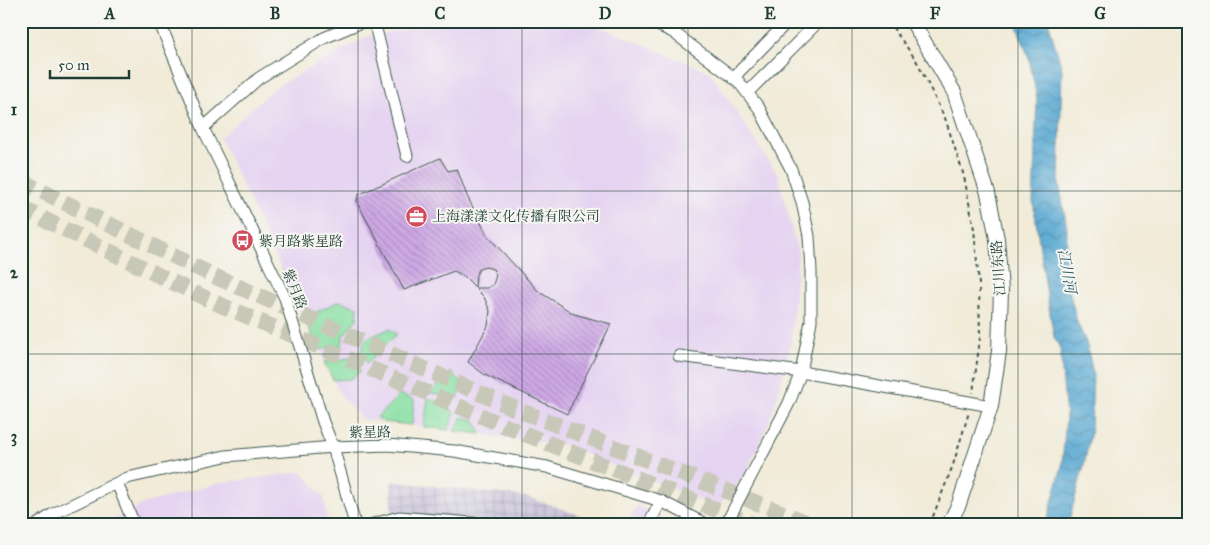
<svg xmlns="http://www.w3.org/2000/svg" width="1210" height="545" font-family="'IM FELL Great Primer','Noto Serif SC',serif">
  <defs>
    <pattern id="industrial-grid" width="8" height="8" patternUnits="userSpaceOnUse" patternTransform="scale(1.25)"><rect width="8" height="8" fill="#c7c0d9"/><path d="M0 4h8M4 0v8" fill="none" stroke="#a19db1"/></pattern>
    <pattern id="water-waves" width="16" height="10" patternUnits="userSpaceOnUse" patternTransform="scale(1.25)"><rect width="16" height="10" fill="#56a7d1"/><path d="M0 5q4-4 8 0t8 0" fill="none" stroke="#4789aa"/></pattern>
    <pattern id="building-back-hatch" width="6" height="6" patternUnits="userSpaceOnUse" patternTransform="scale(1.25)"><rect width="6" height="6" fill="#cfa9e6"/><path d="M-1 5l2 2M0 0l6 6M5-1l2 2" fill="none" stroke="#a78bbb"/></pattern>
  </defs>
  <rect width="100%" height="100%" fill="#f6f6f2"/>
  <filter id="ink" filterUnits="userSpaceOnUse"><feTurbulence type="fractalNoise" baseFrequency=".02" numOctaves="2"/><feDisplacementMap in="SourceGraphic" scale="10" xChannelSelector="R" yChannelSelector="G"/><feConvolveMatrix kernelMatrix="1 2 1 2 8 2 1 2 1" color-interpolation-filters="sRGB"/></filter>
  <filter id="wash" filterUnits="userSpaceOnUse"><feTurbulence type="fractalNoise" baseFrequency=".0096" numOctaves="4" result="noise"/><feDisplacementMap in="SourceGraphic" scale="20" xChannelSelector="R" yChannelSelector="G"/><feGaussianBlur stdDeviation="1.12" result="paint"/><feColorMatrix in="noise" values="0 0 0 0 0 0 0 0 0 0 0 0 0 0 0 0 0 1.4 0 .05"/><feComposite in="paint" operator="in"/></filter>
  <g filter="url(#wash)">
    <rect width="100%" height="100%" fill="#f1ebd8"/>
    <path fill="#e5d3f1" d="M 451,21 L 586,21 L 710,72 L 778,175 L 798,253 L 791,343 L 779,391 L 766,430 L 743,479 L 717,507 L 563,445 L 362,419 L 340,394 L 220,138 L 274,88 L 366,37 Z
      M 302,472 L 324,497 L 328,524 L 104,524 L 146,503 L 220,483 Z
      M 637,506 L 648,511 L 672,524 L 627,524 Z"/>
    <path fill="url(#industrial-grid)" d="M 391,481 L 527,497 L 605,524 L 391,524 Z"/>
    <path fill="#88dfa3" stroke="#548e6c" d="M 339,301 L 358,307 L 357,319 L 343,336 L 342,345 L 319,350 L 304,318 Z
      M 389,329 L 397,334 L 367,363 L 359,355 L 366,339 Z
      M 350,358 L 361,371 L 350,379 L 333,380 L 324,362 Z
      M 451,372 L 463,384 L 458,398 L 430,393 Z
      M 400,394 L 414,400 L 412,425 L 383,422 L 377,417 Z
      M 428,398 L 447,405 L 455,414 L 448,430 L 424,427 Z
      M 462,417 L 475,420 L 481,434 L 454,431 Z"/>
    <path fill="url(#water-waves)" stroke="#3a7282" d="M 1015,21 L 1048,21 L 1062,69 L 1059,183 L 1067,228 L 1066,277 L 1077,322 L 1086,342 L 1093,373 L 1091,431 L 1084,465 L 1068,524 L 1046,524 L 1062,466 L 1066,418 L 1060,348 L 1054,337 L 1048,302 L 1033,201 L 1037,98 L 1029,58 Z"/>
    <g id="blocks">
      <path fill="url(#building-back-hatch)" d="M 440,158 L 448,171 L 457,169 L 467,196 L 487,235 L 538,291 L 574,314 L 611,324 L 567,414 L 485,375 L 468,362 L 488,326 L 490,311 L 484,297 L 475,288 L 487,288 L 493,285 L 496,275 L 493,269 L 486,267 L 479,269 L 476,275 L 475,287 L 465,277 L 454,271 L 404,290 L 357,202 L 358,195 Z"/>
    </g>
  </g>
  <g filter="url(#ink)">
    <use href="#blocks" fill-opacity="0" stroke="#3e574d" stroke-width="1"/>
    <g fill="none" stroke-linecap="round" stroke-linejoin="round">
      <path stroke="#c7c8b7" stroke-width="16" stroke-dasharray="16 8" stroke-linecap="butt" d="M 21,181 L 214,276 L 511,407 L 811,524
        M 21,208 L 207,299 L 505,426 L 752,524"/>
      <defs>
        <path id="minor" d="M 159,21 L 203,128 L 285,298 L 323,422 L 333,447 L 355,524
          M 374,21 L 407,156
          M 649,21 L 673,32 L 738,81 L 759,108 L 791,169 L 802,202 L 809,236 L 811,271 L 811,321 L 801,372 L 789,403 L 726,524
          M 733,78 L 788,21
          M 747,93 L 819,21
          M 203,128 L 259,78 L 324,38 L 364,21
          M 679,356 L 801,372 L 991,406
          M 117,483 L 134,524
          M 38,524 L 53,514 L 127,478 L 225,456 L 333,447 L 388,445 L 454,451 L 547,467 L 661,501 L 705,524
          M 373,524 L 399,517 L 484,524
          M 649,524 L 661,501"/>
        <path id="major" d="M 912,21 L 954,92 L 988,193 L 997,239 L 1001,290 L 999,351 L 991,406 L 959,504 L 949,524"/>
      </defs>
      <use href="#minor" stroke="#3e574d" stroke-width="13"/>
      <use href="#major" stroke="#3e574d" stroke-width="16"/>
      <path stroke="#3e574d" stroke-width="2" stroke-dasharray="4 4" stroke-linecap="butt" d="M 21,21 L 22,21
        M 888,21 L 916,60 L 945,118 L 964,176 L 974,229 L 979,284 L 980,338 L 973,393
        M 930,524 L 953,465 L 969,412"/>
      <use href="#minor" stroke="#fff" stroke-width="11"/>
      <use href="#major" stroke="#fff" stroke-width="14"/>
    </g>
  </g>
  <path fill="none" stroke="#1f3d34" stroke-width="1" stroke-opacity="0.55" d="M 192,21 L 192,524M 358,21 L 358,524M 522,21 L 522,524M 688,21 L 688,524M 852,21 L 852,524M 1018,21 L 1018,524M 21,191 L 1189,191M 21,354 L 1189,354"/>
  <defs>
    <symbol id="office-disc" viewBox="-11 -11 22 22"><circle r="9.5" fill="#d1495b" stroke="#f6f6f2"/><path d="M-6-3h4V-5.5h4V-3h4V5H-6ZM-1-4.5V-3h2v-1.5ZM-6 0V1H6V0Z" fill="#fff"/></symbol>
    <symbol id="bus-disc" viewBox="-11 -11 22 22"><circle r="9.5" fill="#d1495b" stroke="#f6f6f2"/><path d="M-5-6H5V4H4V6H2V4H-2V6H-4V4H-5ZM-3.5-4V0h7V-4ZM-3.5 1.2v1.5H-2V1.2ZM2 1.2v1.5H3.5V1.2Z" fill="#fff"/></symbol>
  </defs>
  <g fill-rule="evenodd">
    <use href="#office-disc" x="404" y="204" width="25" height="25"/>
    <use href="#bus-disc" x="230" y="228" width="25" height="25"/>
  </g>
  <g text-anchor="middle" stroke-width="4" stroke-linejoin="round" paint-order="stroke">
    <g font-size="14" fill="#1f3d34" stroke="#f6f6f2" text-anchor="start">
      <text x="432" y="221">上海漾漾文化传播有限公司</text>
      <text x="259" y="246">紫月路紫星路</text>
    </g>
    <g font-size="14" fill="#1f3d34" stroke="#f6f6f2">
      <text transform="translate(998 268) rotate(-94)" y="5">江川东路</text>
      <text transform="translate(295 289) rotate(68)" y="5">紫月路</text>
      <text transform="translate(370 432) rotate(-1)" y="5">紫星路</text>
    </g>
    <g font-size="15" font-style="italic" fill="#305d63" stroke="#f6f6f2">
      <text transform="translate(1067 271) rotate(80)" y="5">江川河</text>
    </g>
  </g>
  <rect width="1210" height="545" fill="none" stroke="#f6f6f2" stroke-width="55"/>
  <path d="M50 70v8h79v-8" fill="none" stroke="#1f3d34" stroke-width="2.5"/>
  <text x="58" y="70" font-size="15" fill="#1f3d34" stroke="#f6f6f2" stroke-width="4" paint-order="stroke">50 m</text>
  <rect x="28" y="28" width="1154" height="490" fill="none" stroke="#1f3d34" stroke-width="2"/>
  <g font-size="16" text-anchor="middle" font-weight="bold" fill="#1f3d34">
    <text x="110" y="19">A</text>
    <text x="275" y="19">B</text>
    <text x="440" y="19">C</text>
    <text x="605" y="19">D</text>
    <text x="770" y="19">E</text>
    <text x="935" y="19">F</text>
    <text x="1100" y="19">G</text>
    <text x="14" y="115">1</text>
    <text x="14" y="278">2</text>
    <text x="14" y="442">3</text>
  </g>
</svg>
